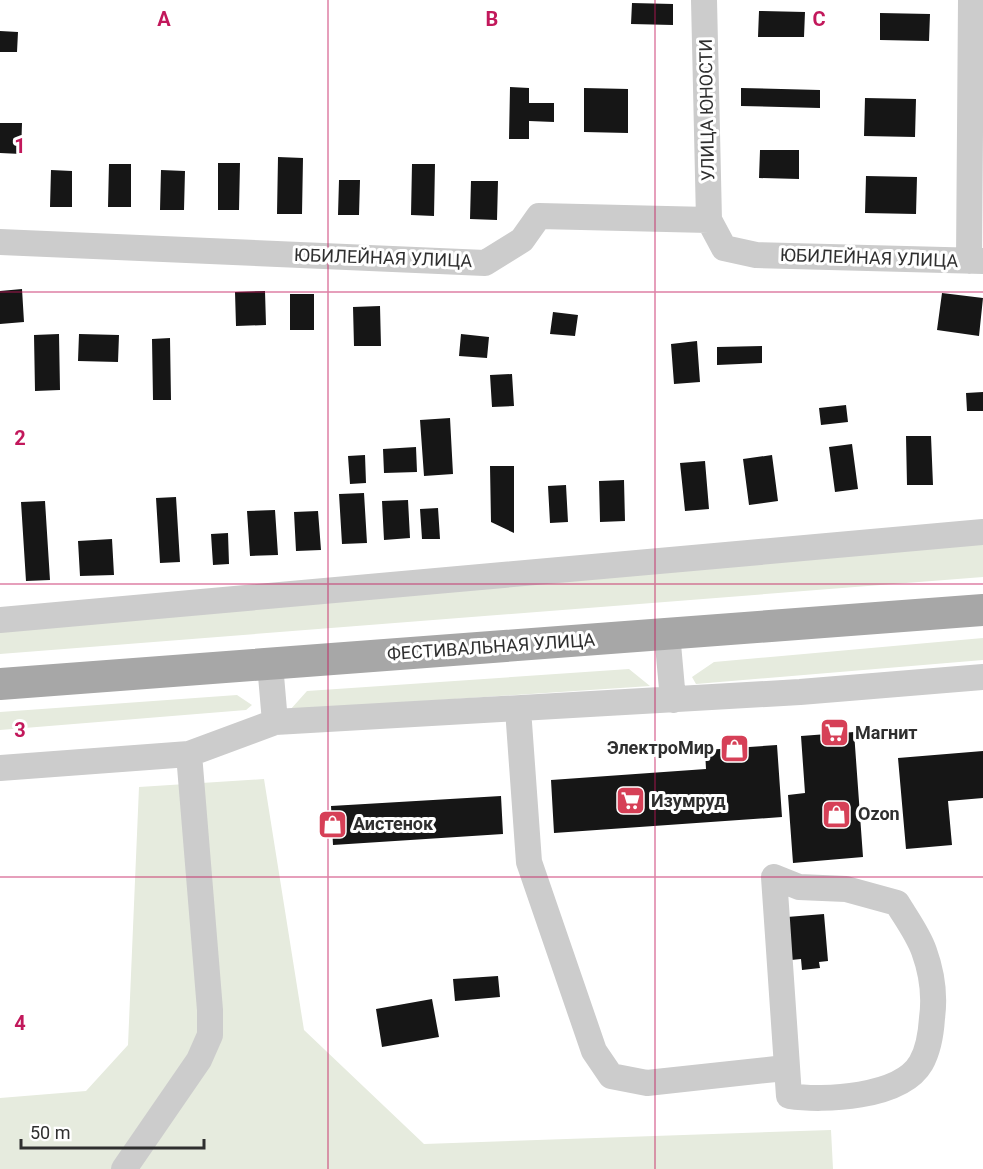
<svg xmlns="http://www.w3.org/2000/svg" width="983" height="1169" font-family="Roboto,sans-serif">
  <rect width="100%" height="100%" fill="#fff"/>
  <path fill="#e6ebde" d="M 983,543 L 983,577 L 0,654 L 0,630 Z
    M 983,638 L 983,660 L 696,684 L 692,677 L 714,662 Z
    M 629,669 L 650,686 L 290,710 L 307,691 Z
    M 237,695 L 252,705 L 246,710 L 0,730 L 0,712 Z
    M 264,779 L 304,1030 L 424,1144 L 831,1130 L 833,1169 L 0,1169 L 0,1098 L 86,1091 L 128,1045 L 139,787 Z"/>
  <path fill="#161616" d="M 632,3 L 673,4 L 673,25 L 631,24 Z
    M 759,11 L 805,12 L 804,37 L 758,37 Z
    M 880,13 L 930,14 L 929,41 L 880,40 Z
    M 0,31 L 18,32 L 17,52 L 0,52 Z
    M 510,87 L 529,88 L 529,103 L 554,103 L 554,122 L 529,121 L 529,139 L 509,139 Z
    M 584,88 L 628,89 L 628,133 L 584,132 Z
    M 741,88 L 820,90 L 820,108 L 741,106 Z
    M 865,98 L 916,99 L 915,137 L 864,136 Z
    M 0,123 L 22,123 L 21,154 L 0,153 Z
    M 760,150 L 799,150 L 799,179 L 759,178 Z
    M 278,157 L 303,158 L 302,214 L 277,214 Z
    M 218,163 L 240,163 L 239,210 L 218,210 Z
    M 109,164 L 131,164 L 131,207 L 108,207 Z
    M 412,164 L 435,164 L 434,216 L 411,215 Z
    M 51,170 L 72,171 L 72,207 L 50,207 Z
    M 161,170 L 185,171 L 184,210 L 160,210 Z
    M 866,176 L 917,177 L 916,214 L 865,213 Z
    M 339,180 L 360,180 L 359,215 L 338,215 Z
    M 471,181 L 498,181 L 497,220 L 470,219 Z
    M 22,289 L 24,322 L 0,324 L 0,291 Z
    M 265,291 L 266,325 L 236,326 L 235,292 Z
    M 942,293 L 983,298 L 979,336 L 937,330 Z
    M 290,294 L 314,294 L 314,330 L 290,330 Z
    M 380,306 L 381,346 L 354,346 L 353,307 Z
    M 553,312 L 578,315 L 575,336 L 550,334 Z
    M 59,334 L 60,390 L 35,391 L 34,335 Z
    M 79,334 L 119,335 L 118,362 L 78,361 Z
    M 461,334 L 489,337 L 487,358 L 459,356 Z
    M 170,338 L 171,400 L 153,400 L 152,339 Z
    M 697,341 L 700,382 L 674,384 L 671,344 Z
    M 762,346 L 762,363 L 717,365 L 717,347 Z
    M 512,374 L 514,406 L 492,407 L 490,375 Z
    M 983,392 L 983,411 L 967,411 L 966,393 Z
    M 846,405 L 848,422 L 821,425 L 819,408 Z
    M 450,418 L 453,474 L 424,476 L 420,420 Z
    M 906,436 L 931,436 L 933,485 L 907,485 Z
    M 852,444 L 858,489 L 835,492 L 829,447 Z
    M 416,447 L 417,472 L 384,473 L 383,449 Z
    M 365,455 L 366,483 L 350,484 L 348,456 Z
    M 772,455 L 778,501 L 749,505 L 743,459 Z
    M 705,461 L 709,509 L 685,511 L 680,463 Z
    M 490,466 L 514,466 L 514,533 L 491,522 Z
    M 624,480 L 625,521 L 600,522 L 599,481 Z
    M 566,485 L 568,522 L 550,523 L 548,486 Z
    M 364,493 L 367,543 L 342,544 L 339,494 Z
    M 176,497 L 180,562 L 160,563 L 156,498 Z
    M 408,500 L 410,538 L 384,540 L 382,501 Z
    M 45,501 L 50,580 L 26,581 L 21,502 Z
    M 438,508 L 440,539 L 422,539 L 420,509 Z
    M 275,510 L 278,555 L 250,556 L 247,511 Z
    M 318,511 L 321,550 L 296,551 L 294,512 Z
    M 228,533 L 229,564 L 213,565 L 211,534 Z
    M 112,539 L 114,575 L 80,576 L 78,541 Z
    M 854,732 L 863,857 L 793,863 L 788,795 L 805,793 L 801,736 Z
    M 777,745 L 782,817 L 554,833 L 551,780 L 706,769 L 705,750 Z
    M 983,751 L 983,798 L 948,801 L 952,845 L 906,849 L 898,758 Z
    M 501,796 L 503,834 L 333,845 L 331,806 Z
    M 824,914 L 828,961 L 819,962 L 820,968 L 802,970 L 801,959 L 791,960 L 787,917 Z
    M 498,976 L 500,997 L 455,1001 L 453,979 Z
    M 432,999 L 439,1037 L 382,1047 L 376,1009 Z"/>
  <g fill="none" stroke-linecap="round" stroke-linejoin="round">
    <path stroke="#ccc" stroke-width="26" d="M 704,0 L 709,220 L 724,248 L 756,255 L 983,261
      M 0,242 L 485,263 L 522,240 L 539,216 L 709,220
      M 969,261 L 971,0
      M 0,620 L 983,532
      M 667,633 L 673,700
      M 518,709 L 529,862 L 594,1051 L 611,1076 L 647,1083 L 785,1068
      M 275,722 L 800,692 L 983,677
      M 0,768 L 189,754 L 275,722 L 270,664
      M 774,877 L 799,887 L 846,889 L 897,903 C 906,918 918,934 924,951 C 932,973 935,996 932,1018 C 931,1034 929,1049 921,1063 C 901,1098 823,1101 789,1096 Z
      M 124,1169 L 199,1060 L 210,1035 L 210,1010 L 189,754"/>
    <path stroke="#a7a7a7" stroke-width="32" d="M 0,684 L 983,610"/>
  </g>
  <path fill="none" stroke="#c2185b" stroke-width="1.5" stroke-opacity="0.55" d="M 328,0 L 328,1169M 655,0 L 655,1169M 0,292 L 983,292M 0,584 L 983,584M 0,877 L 983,877"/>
  <defs>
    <symbol id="supermarket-square" viewBox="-11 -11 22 22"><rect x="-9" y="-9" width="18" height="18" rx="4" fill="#d64057" stroke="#fff"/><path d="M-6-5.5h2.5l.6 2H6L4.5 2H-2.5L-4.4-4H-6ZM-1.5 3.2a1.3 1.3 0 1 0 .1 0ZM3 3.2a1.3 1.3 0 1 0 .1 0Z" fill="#fff"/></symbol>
    <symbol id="shop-square" viewBox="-11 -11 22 22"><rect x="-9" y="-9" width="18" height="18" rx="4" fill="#d64057" stroke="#fff"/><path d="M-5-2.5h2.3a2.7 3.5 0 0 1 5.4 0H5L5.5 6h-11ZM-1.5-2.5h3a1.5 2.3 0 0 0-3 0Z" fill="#fff"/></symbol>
  </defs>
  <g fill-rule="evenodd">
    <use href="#supermarket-square" x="818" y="716" width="33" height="33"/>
    <use href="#shop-square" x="718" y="732" width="33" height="33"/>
    <use href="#supermarket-square" x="614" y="784" width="33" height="33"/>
    <use href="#shop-square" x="820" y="798" width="33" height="33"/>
    <use href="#shop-square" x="316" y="808" width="33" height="33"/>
  </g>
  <g text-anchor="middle" stroke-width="6" stroke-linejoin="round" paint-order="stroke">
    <g font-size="18" fill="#2f2f2f" stroke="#fff">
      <text transform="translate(707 110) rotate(-91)" y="6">УЛИЦА ЮНОСТИ</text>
      <text transform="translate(383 258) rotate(2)" y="6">ЮБИЛЕЙНАЯ УЛИЦА</text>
      <text transform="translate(869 258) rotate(2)" y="6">ЮБИЛЕЙНАЯ УЛИЦА</text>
      <text transform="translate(491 647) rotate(-4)" y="6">ФЕСТИВАЛЬНАЯ УЛИЦА</text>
    </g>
    <g font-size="18" font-weight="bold" fill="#2f2f2f" stroke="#fff" text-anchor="start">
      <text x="855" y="739">Магнит</text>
      <text x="714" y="754" text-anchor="end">ЭлектроМир</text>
      <text x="651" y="807">Изумруд</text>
      <text x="858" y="820">Ozon</text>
      <text x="353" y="830">Аистенок</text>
    </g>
  </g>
  <g font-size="20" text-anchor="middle" font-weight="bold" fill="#c2185b" stroke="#fff" stroke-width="6" stroke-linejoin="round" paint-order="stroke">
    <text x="164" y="26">A</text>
    <text x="492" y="26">B</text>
    <text x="819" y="26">C</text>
    <text x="20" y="153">1</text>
    <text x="20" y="445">2</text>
    <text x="20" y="737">3</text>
    <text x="20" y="1030">4</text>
  </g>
  <path d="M21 1139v9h183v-9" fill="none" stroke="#2f2f2f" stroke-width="3"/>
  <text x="30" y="1139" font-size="18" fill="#2f2f2f" stroke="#ffffff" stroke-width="4.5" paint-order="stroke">50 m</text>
</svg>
